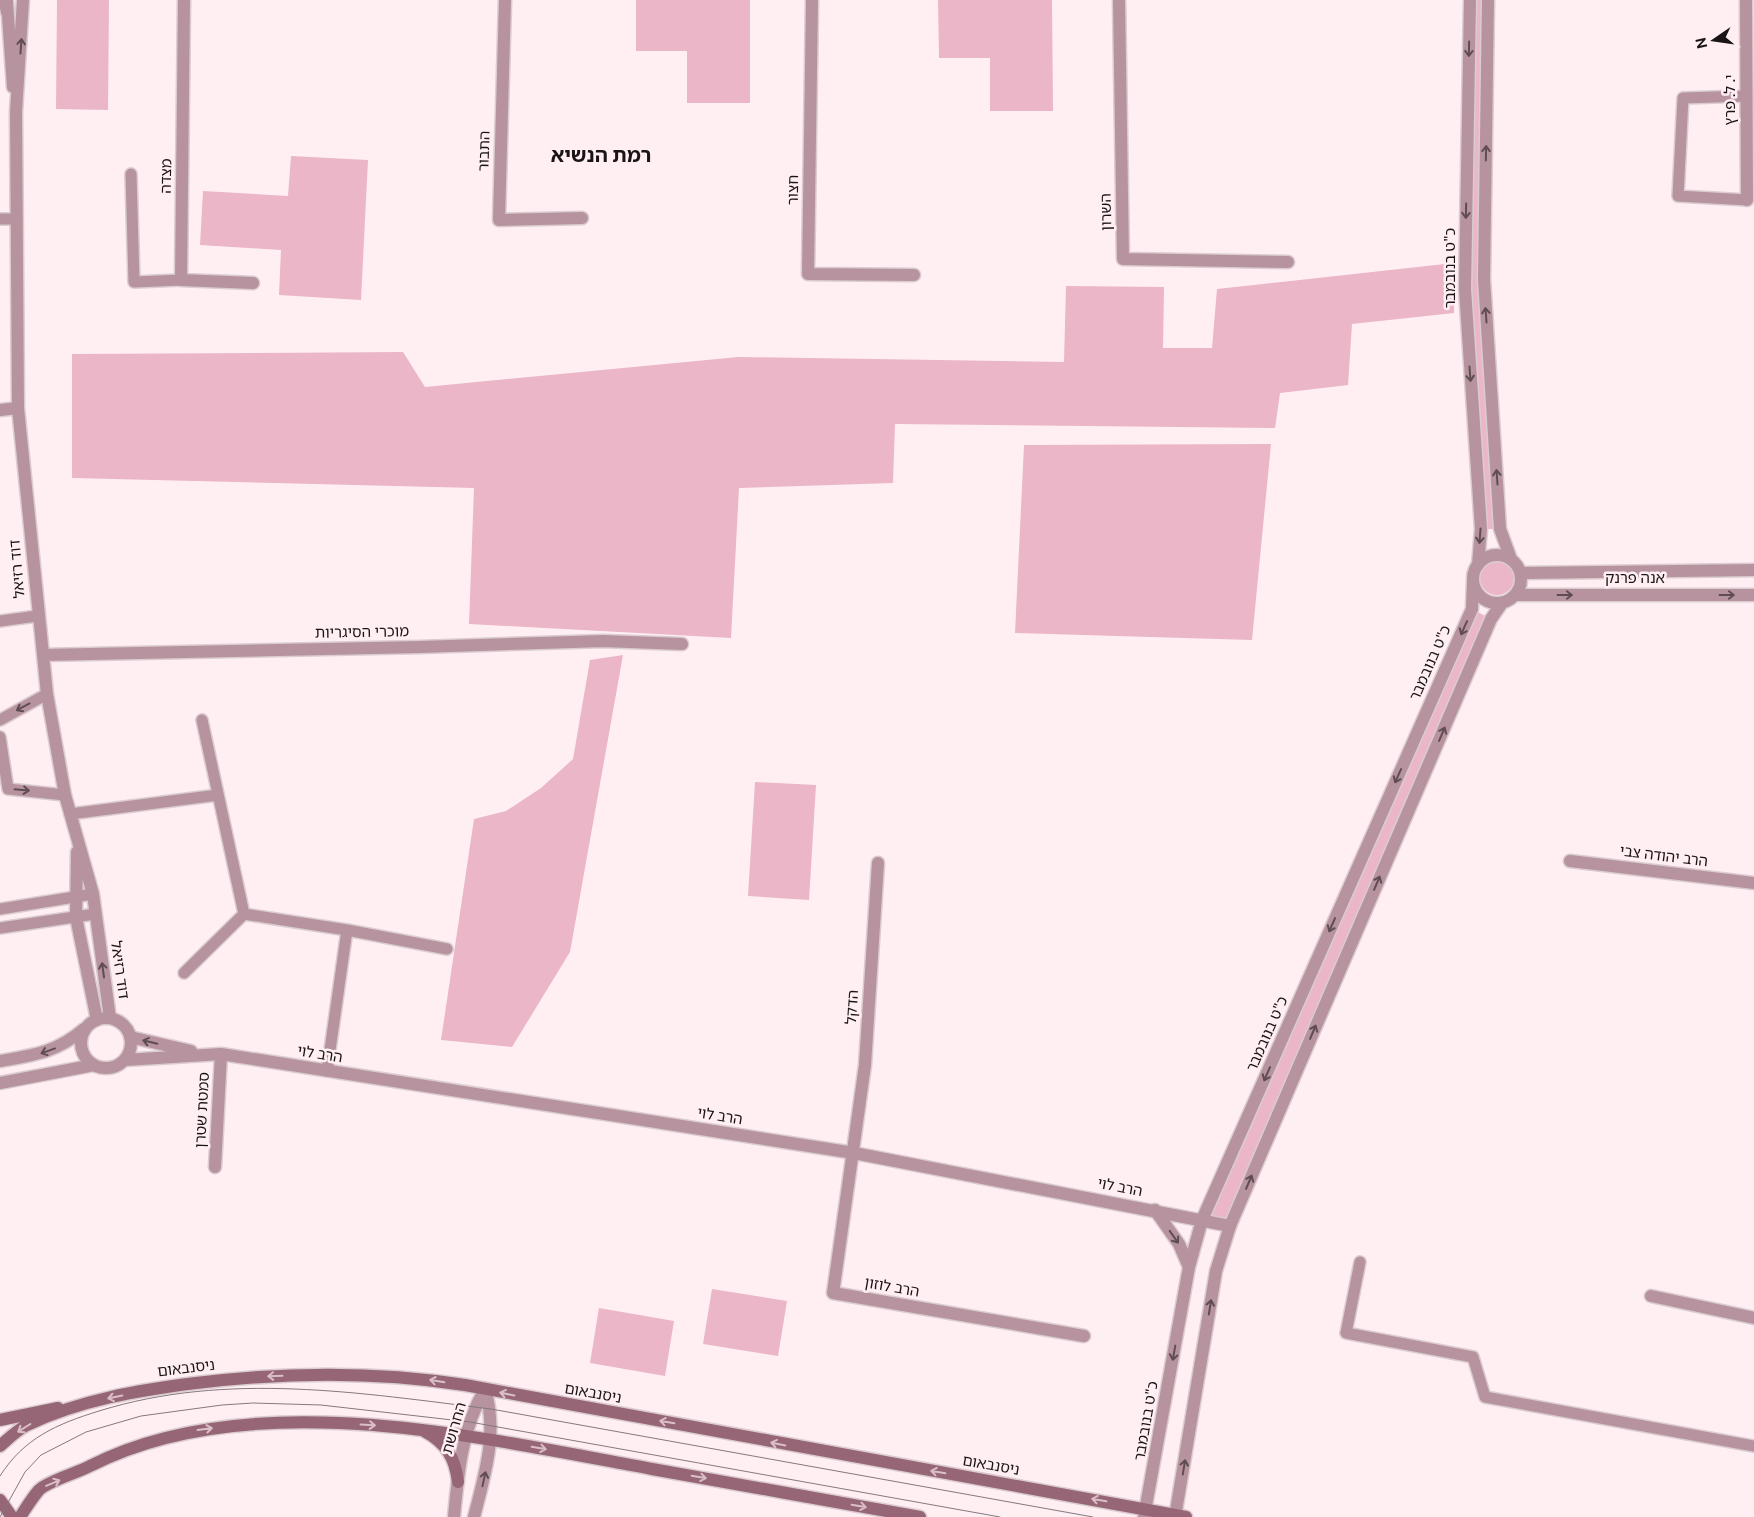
<svg xmlns="http://www.w3.org/2000/svg" width="1754" height="1517" font-family="'Public Sans','Noto Sans Hebrew',sans-serif">
  <rect width="100%" height="100%" fill="#ffeff3"/>
  <path fill="#ebb6c8" d="M 57,0 L 109,0 L 108,110 L 56,109 Z
    M 636,0 L 750,0 L 750,103 L 687,103 L 687,51 L 636,51 Z
    M 938,0 L 1052,0 L 1053,111 L 990,111 L 990,58 L 939,58 Z
    M 1470,0 L 1488,0 L 1484,279 L 1500,529 L 1481,529 L 1465,289 Z
    M 291,156 L 368,160 L 361,300 L 279,295 L 281,250 L 200,245 L 203,191 L 288,196 Z
    M 1454,263 L 1454,313 L 1352,324 L 1348,385 L 1280,393 L 1275,428 L 895,424 L 893,483 L 739,488 L 731,638 L 469,624 L 474,488 L 72,478 L 72,354 L 403,352 L 425,387 L 738,357 L 1064,362 L 1066,286 L 1164,287 L 1163,348 L 1212,348 L 1217,289 Z
    M 1271,444 L 1252,640 L 1015,633 L 1024,445 Z
    M1480 578a17 17 0 1 1 34 0a17 17 0 1 1-34 0Z
    M 1472,609 L 1491,619 L 1230,1226 L 1202,1220 Z
    M 623,655 L 570,952 L 512,1047 L 441,1040 L 474,819 L 506,811 L 541,788 L 573,759 L 590,660 Z
    M 755,782 L 816,785 L 809,900 L 748,896 Z
    M 712,1289 L 787,1301 L 778,1356 L 703,1344 Z
    M 599,1308 L 674,1321 L 665,1376 L 590,1363 Z"/>
  <g fill="none" stroke-linecap="round" stroke-linejoin="round">
    <defs>
      <path id="service" d="M 1746,96 L 1683,98 L 1678,196 L 1747,200
        M 131,174 L 134,282 L 181,280
        M 0,219 L 17,219
        M 0,621 L 37,616
        M 0,720 L 47,694
        M 202,720 L 244,914 L 347,930 L 327,1071
        M 0,737 L 8,789 L 65,795
        M 70,814 L 218,795
        M 0,909 L 93,894
        M 0,928 L 95,914
        M 347,930 L 447,949
        M 184,973 L 244,914
        M 1360,1262 L 1346,1333 L 1473,1357 L 1485,1397 L 1754,1446"/>
      <path id="minor" d="M 23,0 L 16,112 L 18,408 L 47,694 L 65,795 L 93,894 L 110,1018
        M 184,0 L 181,280 L 253,283
        M 505,0 L 499,220 L 582,218
        M 812,0 L 808,274 L 914,275
        M 1119,0 L 1123,259 L 1288,262
        M 1746,0 L 1747,200
        M 7,2 L 13,87
        M 0,410 L 18,408
        M 43,655 L 420,647 L 603,641 L 682,644
        M 77,852 L 76,917 L 97,1020
        M 1570,861 L 1754,883
        M 878,863 L 865,1065 L 833,1293 L 1084,1336
        M81 1043a25 25 0 1 1 50 0a25 25 0 1 1-50 0Z
        M 130,1037 L 191,1051
        M 125,1060 L 221,1054 L 854,1153 L 1230,1226
        M 0,1061 C 35,1055 57,1052 84,1029
        M 0,1083 L 94,1065
        M 215,1167 L 221,1054
        M 1651,1296 L 1754,1318
        M 454,1517 C 458,1473 462,1428 485,1389
        M 474,1517 C 485,1474 498,1433 485,1389"/>
      <path id="tertiary" d="M 4,0 L 7,12
        M 1470,0 L 1465,289 L 1481,529 L 1478,565
        M 1488,0 L 1484,279 L 1500,529 L 1511,559
        M1473 579a24 24 0 1 1 48 0a24 24 0 1 1-48 0Z
        M 1520,573 L 1754,570
        M 1516,595 L 1754,595
        M 1155,1210 L 1179,1244 L 1189,1267
        M 1144,1517 L 1189,1267 L 1202,1220 L 1472,609 L 1473,581
        M 1175,1517 L 1216,1271 L 1230,1226 L 1491,619 L 1502,603"/>
      <path id="secondary" d="M 0,1420 L 58,1408
        M 424,1431 C 446,1443 455,1457 458,1482
        M 0,1446 C 8,1439 17,1430 27,1425 C 80,1400 139,1390 196,1383 C 286,1372 375,1371 465,1385 L 1186,1517
        M 0,1500 L 12,1517
        M 20,1517 C 26,1508 32,1498 39,1490 C 48,1481 77,1473 90,1466 C 252,1383 481,1438 652,1469 C 741,1485 831,1501 920,1517"/>
    </defs>
    <use href="#service" stroke="#daccd0" stroke-width="14"/>
    <use href="#minor" stroke="#daccd0" stroke-width="15"/>
    <use href="#tertiary" stroke="#daccd0" stroke-width="15"/>
    <use href="#secondary" stroke="#daccd0" stroke-width="15"/>
    <use href="#service" stroke="#b6939f" stroke-width="11"/>
    <use href="#minor" stroke="#b6939f" stroke-width="12"/>
    <use href="#tertiary" stroke="#b6939f" stroke-width="12"/>
    <use href="#secondary" stroke="#966576" stroke-width="12"/>
    <path stroke="#84797c" stroke-width="1" d="M 0,1476 C 24,1438 57,1424 99,1411 C 228,1371 360,1393 491,1409 L 1093,1517
      M 0,1517 L 25,1472 L 41,1455 L 86,1432 L 141,1416 L 222,1405 L 253,1403 L 321,1405 L 470,1422 L 1000,1517"/>
  </g>
  <defs><path id="oneway-shaft" d="M-6 0H5M1.5-3L5.5 0L1.5 3" fill="none" stroke-width="1.6" stroke-linecap="round" stroke-linejoin="round" transform="scale(1.25)"/></defs>
  <g stroke="#604d54">
    <use href="#oneway-shaft" transform="translate(21 46) rotate(-86)"/>
    <use href="#oneway-shaft" transform="translate(1469 49) rotate(91)"/>
    <use href="#oneway-shaft" transform="translate(1486 153) rotate(-89)"/>
    <use href="#oneway-shaft" transform="translate(1466 211) rotate(91)"/>
    <use href="#oneway-shaft" transform="translate(1486 315) rotate(-94)"/>
    <use href="#oneway-shaft" transform="translate(1470 374) rotate(86)"/>
    <use href="#oneway-shaft" transform="translate(1497 477) rotate(-94)"/>
    <use href="#oneway-shaft" transform="translate(1480 536) rotate(94)"/>
    <use href="#oneway-shaft" transform="translate(1565 595)"/>
    <use href="#oneway-shaft" transform="translate(1727 595)"/>
    <use href="#oneway-shaft" transform="translate(1464 628) rotate(114)"/>
    <use href="#oneway-shaft" transform="translate(23 707) rotate(152)"/>
    <use href="#oneway-shaft" transform="translate(1442 734) rotate(-67)"/>
    <use href="#oneway-shaft" transform="translate(1398 776) rotate(114)"/>
    <use href="#oneway-shaft" transform="translate(22 790) rotate(5)"/>
    <use href="#oneway-shaft" transform="translate(1377 883) rotate(-67)"/>
    <use href="#oneway-shaft" transform="translate(1332 925) rotate(114)"/>
    <use href="#oneway-shaft" transform="translate(103 970) rotate(-98)"/>
    <use href="#oneway-shaft" transform="translate(1313 1032) rotate(-67)"/>
    <use href="#oneway-shaft" transform="translate(150 1042) rotate(-167)"/>
    <use href="#oneway-shaft" transform="translate(48 1051) rotate(160)"/>
    <use href="#oneway-shaft" transform="translate(1267 1074) rotate(114)"/>
    <use href="#oneway-shaft" transform="translate(1249 1182) rotate(-67)"/>
    <use href="#oneway-shaft" transform="translate(1174 1237) rotate(55)"/>
    <use href="#oneway-shaft" transform="translate(1210 1307) rotate(-81)"/>
    <use href="#oneway-shaft" transform="translate(1174 1353) rotate(100)"/>
    <use href="#oneway-shaft" transform="translate(1184 1467) rotate(-81)"/>
    <use href="#oneway-shaft" transform="translate(484 1479) rotate(-78)"/>
  </g>
  <g stroke="#dabfc7">
    <use href="#oneway-shaft" transform="translate(275 1376) rotate(178)"/>
    <use href="#oneway-shaft" transform="translate(437 1381) rotate(-171)"/>
    <use href="#oneway-shaft" transform="translate(507 1394) rotate(-168)"/>
    <use href="#oneway-shaft" transform="translate(115 1397) rotate(168)"/>
    <use href="#oneway-shaft" transform="translate(667 1422) rotate(-170)"/>
    <use href="#oneway-shaft" transform="translate(368 1425) rotate(3)"/>
    <use href="#oneway-shaft" transform="translate(24 1428) rotate(148)"/>
    <use href="#oneway-shaft" transform="translate(205 1429) rotate(-7)"/>
    <use href="#oneway-shaft" transform="translate(778 1444) rotate(-168)"/>
    <use href="#oneway-shaft" transform="translate(539 1448) rotate(10)"/>
    <use href="#oneway-shaft" transform="translate(938 1472) rotate(-170)"/>
    <use href="#oneway-shaft" transform="translate(699 1477) rotate(10)"/>
    <use href="#oneway-shaft" transform="translate(53 1483) rotate(-23)"/>
    <use href="#oneway-shaft" transform="translate(1099 1500) rotate(-170)"/>
    <use href="#oneway-shaft" transform="translate(859 1506) rotate(10)"/>
  </g>
  <g text-anchor="middle" stroke-width="5" stroke-linejoin="round" paint-order="stroke">
    <g font-size="15" fill="#1a1416" stroke="#ffeff3">
      <text transform="translate(1730 100) rotate(-90)" y="5">י. ל. פרץ</text>
      <text transform="translate(484 151) rotate(-88)" y="5">התבור</text>
      <text transform="translate(166 176) rotate(-89)" y="5">מצדה</text>
      <text transform="translate(793 190) rotate(-89)" y="5">חצור</text>
      <text transform="translate(1106 212) rotate(-91)" y="5">השרון</text>
      <text transform="translate(1450 268) rotate(-90)" y="5">כ"ט בנובמבר</text>
      <text transform="translate(17 569) rotate(-95)" y="5">דוד רזיאל</text>
      <text x="1635" y="583">אנה פרנק</text>
      <text transform="translate(362 632) rotate(-1)" y="5">מוכרי הסיגריות</text>
      <text transform="translate(1430 663) rotate(-66)" y="5">כ"ט בנובמבר</text>
      <text transform="translate(1664 856) rotate(7)" y="5">הרב יהודה צבי</text>
      <text transform="translate(120 970) rotate(82)" y="5">דוד רזיאל</text>
      <text transform="translate(852 1007) rotate(-86)" y="5">הדקל</text>
      <text transform="translate(1267 1034) rotate(-66)" y="5">כ"ט בנובמבר</text>
      <text transform="translate(320 1054) rotate(9)" y="5">הרב לוי</text>
      <text transform="translate(202 1110) rotate(-87)" y="5">סמטת שטרן</text>
      <text transform="translate(720 1116) rotate(9)" y="5">הרב לוי</text>
      <text transform="translate(1120 1187) rotate(11)" y="5">הרב לוי</text>
      <text transform="translate(892 1287) rotate(10)" y="5">הרב לוזון</text>
      <text transform="translate(186 1368) rotate(-7)" y="5">ניסנבאום</text>
      <text transform="translate(593 1393) rotate(10)" y="5">ניסנבאום</text>
      <text transform="translate(1146 1421) rotate(-80)" y="5">כ"ט בנובמבר</text>
      <text transform="translate(454 1428) rotate(-74)" y="5">החרושת</text>
      <text transform="translate(991 1465) rotate(10)" y="5">ניסנבאום</text>
    </g>
    <g font-size="20" font-weight="bold" fill="#1a1416" stroke="#ffeff3">
      <text x="601" y="162">רמת הנשיא</text>
    </g>
  </g>
  <g transform="translate(1714 40) rotate(257)" stroke="#ffeff3" stroke-width="4" paint-order="stroke">
  <path d="M0-4L9 19L0 12L-9 19Z" fill="#1a1416"/>
  <text y="-8" font-size="14" font-weight="bold" text-anchor="middle" fill="#1a1416">N</text>
  </g>
</svg>
